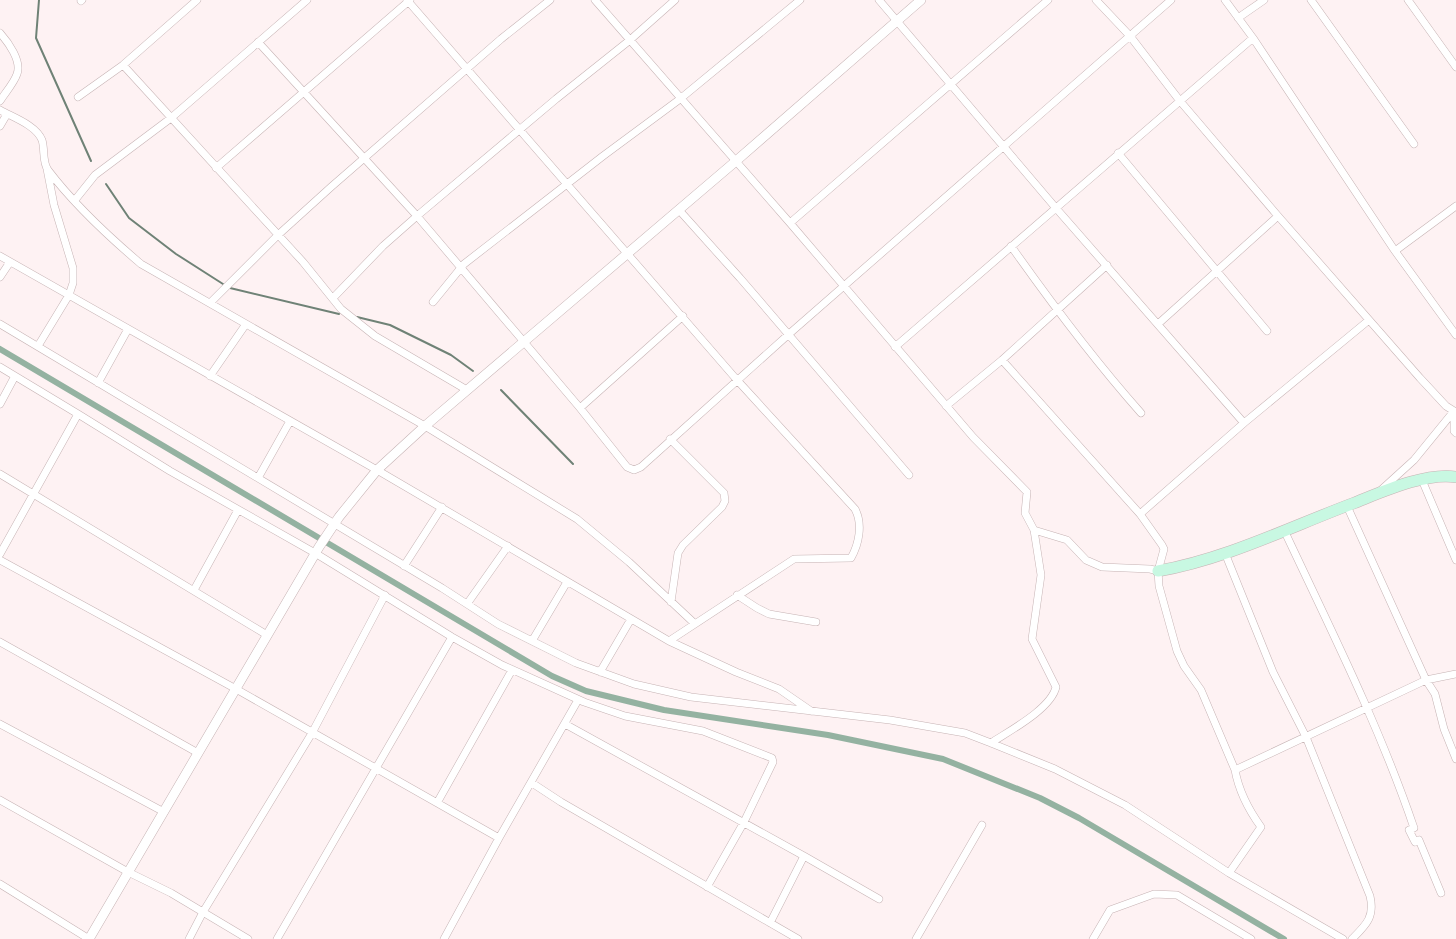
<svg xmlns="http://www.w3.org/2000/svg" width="1456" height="939" font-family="Lato,sans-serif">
  <rect width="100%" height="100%" fill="#fef2f3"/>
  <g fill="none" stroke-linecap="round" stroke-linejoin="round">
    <path stroke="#6f8276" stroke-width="2" d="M 39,0 L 36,38 L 91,161
      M 106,184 L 129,218 L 176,254 L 223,284
      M 230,288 L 339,314
      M 357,317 L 390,325 L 451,355 L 473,371
      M 501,390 L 573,464"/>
    <path stroke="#94b2a1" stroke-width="6" d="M 0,349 L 552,676 L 586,691 L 664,710 L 828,735 L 943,759 L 1040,798 L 1079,818 L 1284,939"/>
    <defs>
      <path id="minor" d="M 407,0 L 737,380 L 855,509 C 863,524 859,544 851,558 L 794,559 L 669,641
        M 595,0 L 790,223 L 973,437 L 1027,492 L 1025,513 L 1034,530 L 1041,575 L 1032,639 L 1056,687 C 1051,709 1009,731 991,743
        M 879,0 L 1055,207 L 1244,423
        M 1096,0 L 1130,36 L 1180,101 L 1278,216 L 1420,378 L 1446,406 L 1454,411
        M 1225,0 L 1253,38 L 1395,251 L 1456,335
        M 1311,0 L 1414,144
        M 1408,0 L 1456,67
        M 81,1 L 82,0
        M 1238,18 L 1264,0
        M 0,33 C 8,42 22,61 17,74 C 14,83 5,93 0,101
        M 258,42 L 417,216 L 580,408 L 627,467 L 634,470 L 641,467 L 789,334 L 1171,0
        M 123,65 L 303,262 L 341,309 L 375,336 L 467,390
        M 78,97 L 123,65 L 197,0
        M 0,110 C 12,117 36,125 42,140 C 45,149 42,162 48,170 C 73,203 108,236 141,264 L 425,426 L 577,519 L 629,562 L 694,623
        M 0,126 L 7,114
        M 1118,153 L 1267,331
        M 216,168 L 410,0
        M 75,200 L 95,175 L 171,118 L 307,0
        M 679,210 L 740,278 L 909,475
        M 790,223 L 1048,0
        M 1011,246 C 1052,304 1094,360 1141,413
        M 1395,251 L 1456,206
        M 0,256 L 377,470 L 669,641 L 736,672 L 779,689 L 811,711
        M 0,277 L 10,262
        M 333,298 L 383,246 L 417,216 L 556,99 L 630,40 L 675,0
        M 433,302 L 464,264 L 603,156 L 680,99 L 800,0
        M 210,303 L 278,235 L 331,187 L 501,39 L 550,0
        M 0,324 L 442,588 L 498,624 L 576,663 L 634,684 L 691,697 L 890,720 L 965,733 L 991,743 L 1055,769 L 1125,805 L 1229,873 L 1343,939
        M 1158,324 L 1278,216
        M 38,346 L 69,295 L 73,283 L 73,268 L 54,205 L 47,169
        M 895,347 L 1253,38
        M 1002,360 L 1140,514 L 1162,545 L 1164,549 L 1158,571 L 1159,586 L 1177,651 L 1184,666 L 1201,690 L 1235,770 C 1239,792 1248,809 1261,827 L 1229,873
        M 0,367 L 78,414
        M 210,376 L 246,324
        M 98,383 L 128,329
        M 0,404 L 15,376
        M 946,406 L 1002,360 L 1107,265
        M 580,408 L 683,316
        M 1454,411 L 1454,431 L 1456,433
        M 670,439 L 724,493 L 725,501 L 722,507 L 683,545 L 678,553 L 671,602
        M 0,474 L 267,635
        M 258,478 L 290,421
        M 1422,480 L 1456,560
        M 1381,490 L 1414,460 L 1454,411
        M 1347,506 L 1426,680 L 1435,694 L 1444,729 L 1456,759
        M 1140,514 L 1244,423 L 1369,320
        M 1034,530 L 1067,540 L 1086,560 L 1102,567 L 1150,569 L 1158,571
        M 1284,530 C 1330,628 1379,725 1414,828 L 1409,830 L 1415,842 L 1419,840 L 1441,893
        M 1225,553 L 1273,672 L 1306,737 L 1370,896 C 1375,917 1366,925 1352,939
        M 0,554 L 78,414 L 170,471 L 315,553 L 452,637 L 502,665 L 584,702 L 625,716 L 703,731 L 772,758 L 773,762 L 744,822 L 707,887
        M 0,560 L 236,689 L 499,838 L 578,700
        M 404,566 L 442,507
        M 194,590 L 238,510
        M 737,595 L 757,608 L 769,614 L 816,622
        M 467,604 L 508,546
        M 532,641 L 567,582
        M 0,642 L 198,753
        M 600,672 L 631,619
        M 0,724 L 164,812
        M 565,724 L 804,856 L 770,923
        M 1235,770 L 1426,680 L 1456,674
        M 532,783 L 561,802 L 798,939
        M 0,800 L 128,872 L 171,893 L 248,939
        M 437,803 L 512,670
        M 804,856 L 879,899
        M 0,884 L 89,939
        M 189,939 L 203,912 L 312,733 L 385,595
        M 277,939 L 452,637
        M 444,939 L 499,838
        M 916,939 L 982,825
        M 1093,939 L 1110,910 L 1154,894 L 1177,895 L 1251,939"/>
      <path id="tertiary" d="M 89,939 L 319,547 L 339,517 L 377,470 L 425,426 L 736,161 L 921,0"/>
      <path id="secondary" d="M 1158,571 C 1226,559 1290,527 1354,503 C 1382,492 1426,472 1456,477"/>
    </defs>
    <use href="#minor" stroke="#c6b3b4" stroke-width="8"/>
    <use href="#tertiary" stroke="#c6b3b4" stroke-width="10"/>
    <use href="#secondary" stroke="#c6b3b4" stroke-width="12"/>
    <use href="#minor" stroke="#fff" stroke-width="7"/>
    <use href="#tertiary" stroke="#fff" stroke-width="9"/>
    <use href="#secondary" stroke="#c8f8e2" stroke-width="11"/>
  </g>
</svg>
